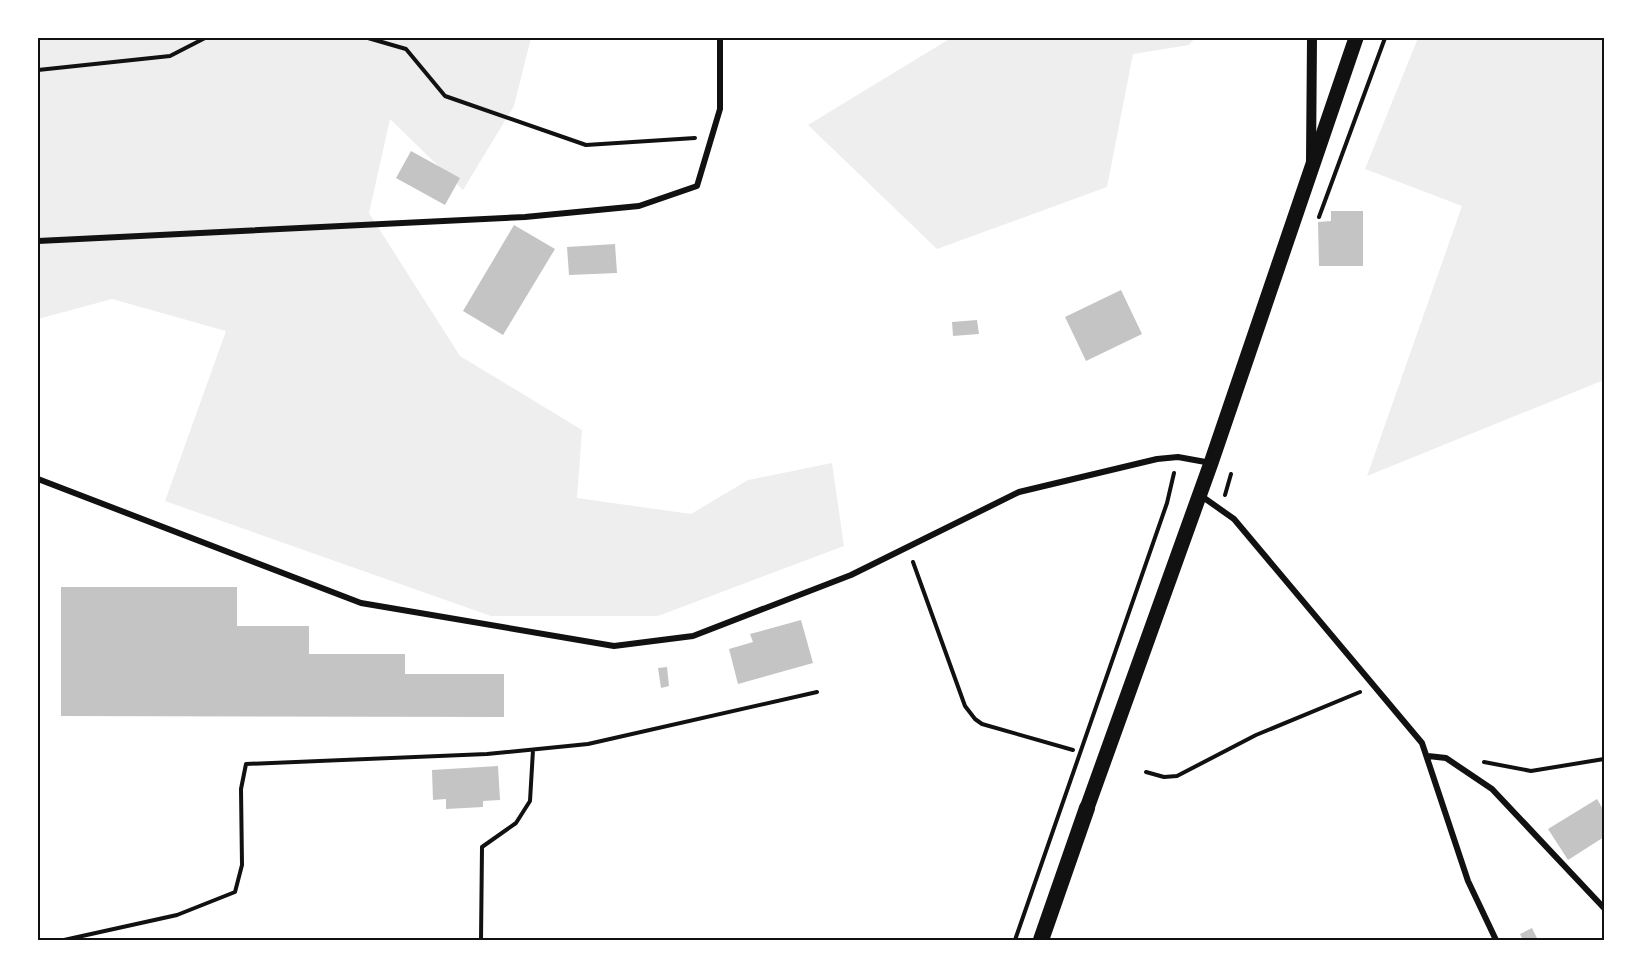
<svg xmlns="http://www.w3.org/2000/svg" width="1642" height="978" font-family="Montserrat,sans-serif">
  <rect width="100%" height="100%" fill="#fff"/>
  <path fill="#eee" d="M 38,38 L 531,38 L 514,106 L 463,190 L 390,119 L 369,213 L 460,356 L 582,430 L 577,498 L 691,514 L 748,480 L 832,463 L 844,546 L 658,616 L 491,616 L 165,501 L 226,331 L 112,299 L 38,319 Z
    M 951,38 L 1195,38 L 1189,45 L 1133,54 L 1107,187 L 937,249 L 808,125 Z
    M 1418,38 L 1604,38 L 1604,380 L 1367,476 L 1462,206 L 1365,169 Z"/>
  <path fill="#c4c4c4" d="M 411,151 L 460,178 L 445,205 L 396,178 Z
    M 1331,211 L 1363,211 L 1363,266 L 1319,266 L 1318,222 L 1331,221 Z
    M 514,225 L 555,249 L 503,335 L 463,311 Z
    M 615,244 L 617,273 L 569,275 L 567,247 Z
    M 1121,290 L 1142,334 L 1086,361 L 1065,317 Z
    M 977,320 L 979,334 L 953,336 L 952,322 Z
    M 61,587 L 237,587 L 237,626 L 309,626 L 309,654 L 405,654 L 405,674 L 504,674 L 504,717 L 61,716 Z
    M 801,620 L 813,663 L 738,684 L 729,649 L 753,642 L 750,634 Z
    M 667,667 L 669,686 L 661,688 L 658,668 Z
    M 498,766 L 500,800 L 483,801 L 483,807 L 446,809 L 446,799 L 433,800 L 432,770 Z
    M 1597,799 L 1604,811 L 1604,837 L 1568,860 L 1548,829 Z
    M 1532,928 L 1538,940 L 1523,940 L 1520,934 Z"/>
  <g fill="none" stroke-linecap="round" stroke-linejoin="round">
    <path stroke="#111" stroke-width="4" d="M 368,38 L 406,49 L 445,96 L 586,145 L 695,138
      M 38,70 L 170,56 L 205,38
      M 1319,217 L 1385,38
      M 1225,495 L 1231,474
      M 913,562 L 965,706 L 975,719 L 982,724 L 1073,750
      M 1484,762 L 1531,771 L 1604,759
      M 1146,772 L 1164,777 L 1177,776 L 1256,735 L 1360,692
      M 64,940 L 177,915 L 235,892 L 242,865 L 241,789 L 246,764 L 487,754 L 588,744 L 817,692
      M 481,940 L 482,847 L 516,823 L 530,801 L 533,750
      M 1015,940 L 1167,503 L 1174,473"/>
    <path stroke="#111" stroke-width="6" d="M 38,241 L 525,217 L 639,206 L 697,186 L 720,109 L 720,38
      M 38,479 L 361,603 L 614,646 L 693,636 L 851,575 L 1019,492 L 1157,459 L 1178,457 L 1211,463
      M 1200,495 L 1234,519 L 1422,743 L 1468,881 L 1496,940
      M 1428,756 L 1446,758 L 1492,789 L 1604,908"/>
    <path stroke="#111" stroke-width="10" d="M 1311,160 L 1312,38"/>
    <path stroke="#111" stroke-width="15" d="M 1087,808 L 1211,463 L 1356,38"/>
    <path stroke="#111" stroke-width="16" d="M 1041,940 L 1087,808"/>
  </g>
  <rect width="1642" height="978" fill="none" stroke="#ffffff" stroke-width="78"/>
  <rect x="39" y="39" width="1564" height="900" fill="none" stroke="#111" stroke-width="2"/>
</svg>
